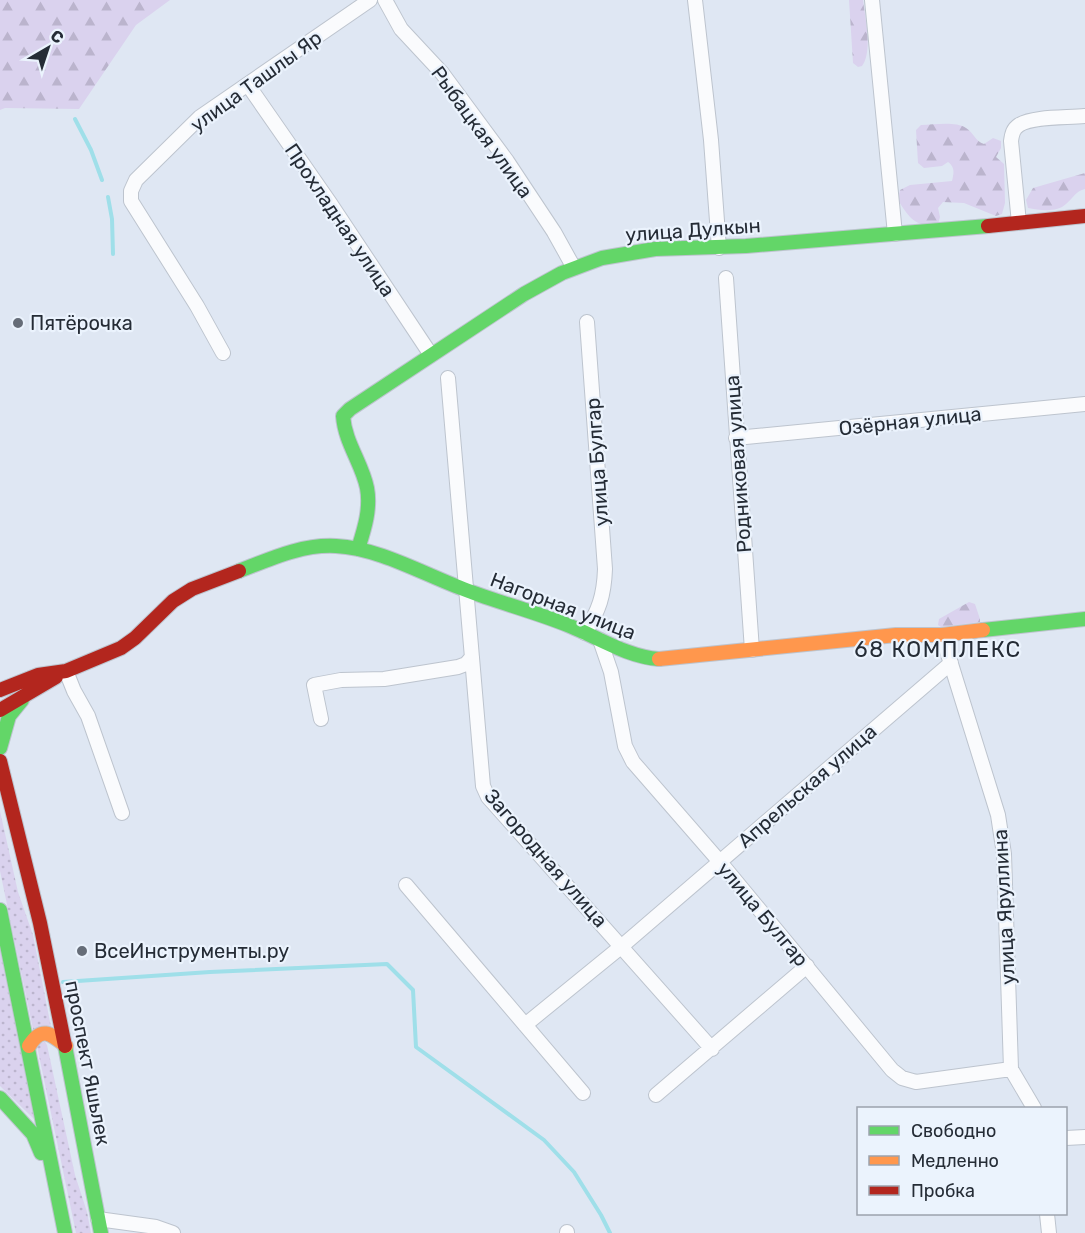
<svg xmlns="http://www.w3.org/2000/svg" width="1085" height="1233" font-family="Rubik,sans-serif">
  <defs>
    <pattern id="grass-dots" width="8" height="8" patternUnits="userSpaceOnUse" patternTransform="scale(1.5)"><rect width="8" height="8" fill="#dad2ee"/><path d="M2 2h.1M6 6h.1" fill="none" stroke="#bbb4cd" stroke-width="1.8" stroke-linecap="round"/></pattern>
    <pattern id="forest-firs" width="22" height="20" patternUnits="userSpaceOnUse" patternTransform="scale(1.5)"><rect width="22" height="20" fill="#dad2ee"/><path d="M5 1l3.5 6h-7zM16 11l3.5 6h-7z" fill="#bbb4cd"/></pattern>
  </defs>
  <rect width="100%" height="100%" fill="#dfe7f3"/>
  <path fill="url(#grass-dots)" d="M 0,811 L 18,892 L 33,935 L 51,1027 L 33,1029 L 0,871 Z
    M 0,950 L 34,1119 L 0,1086 Z
    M 45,1042 L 47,1045 L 75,1175 L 87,1212 L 91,1233 L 76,1233 L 37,1046 L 38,1043 Z"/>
  <path fill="url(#forest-firs)" d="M 0,0 L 170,0 L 136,25 L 79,109 L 5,108 L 0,110 Z
    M 849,0 L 863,0 C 865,18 873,51 862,66 L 858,67 L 853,63 Z
    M 921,125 C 934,125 955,121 966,128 C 974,133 975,141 984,144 L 993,138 L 1001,141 L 1001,148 L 996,157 L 1004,164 L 1005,203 L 1002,214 L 996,216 L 964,203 L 943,202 L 938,208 L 940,217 L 938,224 C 916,228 909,218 898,200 L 900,190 L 910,185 L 952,181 C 954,173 955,167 948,162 L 942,166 L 924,168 L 918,163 L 916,130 Z
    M 1085,173 L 1085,189 C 1076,191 1073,198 1066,204 C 1057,213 1039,210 1028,208 L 1026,200 L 1033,188 Z
    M 969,602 L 975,604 L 980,619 L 980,622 L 941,627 L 938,625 L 939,619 Z"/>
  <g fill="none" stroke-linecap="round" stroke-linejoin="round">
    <path stroke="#9fdfe9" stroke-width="4" d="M 75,119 L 91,150 L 102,180
      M 108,197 L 112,219 L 113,254
      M 63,982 L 210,972 L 387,964 L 413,990 L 416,1047 L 544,1140 L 574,1172 L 601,1215 L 610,1233"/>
    <defs>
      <path id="street" d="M 385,0 L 401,29 L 442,73 L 507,161 L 554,232 L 574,268
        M 695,0 L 711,140 L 719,248
        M 872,0 L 895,234
        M 248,85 L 330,203 L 431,355
        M 1019,223 L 1011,141 C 1012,134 1013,129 1019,125 C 1033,116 1068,118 1085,116
        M 726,278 L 752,650
        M 223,353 L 197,306 L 131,201 L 131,191 L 136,180 L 200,117 L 370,0
        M 448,378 L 483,786 L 488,797 L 712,1049
        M 736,438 L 1085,404
        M 585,633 C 599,610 604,596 605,569 L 587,322
        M 942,635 L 998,815 L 1004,854 L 1011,1069 L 1034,1108
        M 600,640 L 611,672 L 625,746 L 633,762 L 720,862 L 892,1070 L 902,1078 L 916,1082 L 1011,1069
        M 66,671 L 74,691 L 88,716 L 122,813
        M 321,719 L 314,685 L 341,680 L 384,679 L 458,667 L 466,664 L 472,657
        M 406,885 L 583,1093
        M 525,1025 L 622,946 L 951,663
        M 656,1095 L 807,966
        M 1066,1138 L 1085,1137
        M 1047,1214 L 1049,1233
        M 98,1219 L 156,1227 L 173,1233
        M 567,1233 L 567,1232"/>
      <path id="fast" d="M 358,549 C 364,530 371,509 367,488 C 362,463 345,443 343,416 L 350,409 L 524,294 L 562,273 L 602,258 L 655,249 L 746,246 L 988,226
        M 239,571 C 270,559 302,544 336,546 C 379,548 425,575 466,590 C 500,603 536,612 570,626 C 599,638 628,657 659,659
        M 983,630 L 1085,619
        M 0,748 L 9,716 L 22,700
        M 0,910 L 65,1233
        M 65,1046 L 101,1233
        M 0,1098 L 33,1134 L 41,1153"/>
      <path id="slow" d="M 659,659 L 896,635 L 942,635 L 983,630
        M 29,1046 C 42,1025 51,1034 66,1046"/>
      <path id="jam" d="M 988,226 L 1085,216
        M 0,690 L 38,675 L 66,671 L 121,648 L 135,638 L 173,601 L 192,589 L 239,571
        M 0,710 L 56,677
        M 0,761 L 40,923 L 65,1046"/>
    </defs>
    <use href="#street" stroke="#bdc4ce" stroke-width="16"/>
    <use href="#fast" stroke="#bdc4ce" stroke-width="16"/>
    <use href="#slow" stroke="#bdc4ce" stroke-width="16"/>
    <use href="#jam" stroke="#bdc4ce" stroke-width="16"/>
    <use href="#street" stroke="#fafbfd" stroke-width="14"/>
    <use href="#fast" stroke="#63d668" stroke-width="14"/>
    <use href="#slow" stroke="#ff974d" stroke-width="14"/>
    <use href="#jam" stroke="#b3261e" stroke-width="14"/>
  </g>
  <g fill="#666d78" stroke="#ebf3fd" stroke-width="2">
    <circle cx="18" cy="323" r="6"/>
    <circle cx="82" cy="951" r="6"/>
  </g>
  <g text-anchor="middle" stroke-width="4.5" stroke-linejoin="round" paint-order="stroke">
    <g font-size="20" fill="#252c36" stroke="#ebf3fd">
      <text transform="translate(256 81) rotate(-36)" y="7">улица Ташлы Яр</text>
      <text transform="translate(482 132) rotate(54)" y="7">Рыбацкая улица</text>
      <text transform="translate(340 220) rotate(56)" y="7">Прохладная улица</text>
      <text transform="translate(693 230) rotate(-4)" y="7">улица Дулкын</text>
      <text transform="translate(910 421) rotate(-6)" y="7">Озёрная улица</text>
      <text transform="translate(597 462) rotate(-94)" y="7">улица Булгар</text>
      <text transform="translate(738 464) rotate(-94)" y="7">Родниковая улица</text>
      <text transform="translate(563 606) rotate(21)" y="7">Нагорная улица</text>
      <text transform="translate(807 786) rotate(-41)" y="7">Апрельская улица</text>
      <text transform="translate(546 858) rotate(49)" y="7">Загородная улица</text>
      <text transform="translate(1004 907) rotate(-93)" y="7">улица Яруллина</text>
      <text transform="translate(763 914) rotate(50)" y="7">улица Булгар</text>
      <text transform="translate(88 1063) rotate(79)" y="7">проспект Яшьлек</text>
    </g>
    <g font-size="20" fill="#252c36" stroke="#ebf3fd" text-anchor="start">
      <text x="30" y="330">Пятёрочка</text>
      <text x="94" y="958">ВсеИнструменты.ру</text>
    </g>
    <g font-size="22" letter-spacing="1.5" fill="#252c36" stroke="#ebf3fd">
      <text x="938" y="657">68 КОМПЛЕКС</text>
    </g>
  </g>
  <rect x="857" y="1107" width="210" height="108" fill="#ebf3fd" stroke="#9ca3ad" stroke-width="1.5"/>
  <rect x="869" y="1126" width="30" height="9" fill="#63d668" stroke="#9ca3ad" stroke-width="1.5"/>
  <text x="911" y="1137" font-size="18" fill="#252c36">Свободно</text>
  <rect x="869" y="1156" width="30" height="9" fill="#ff974d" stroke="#9ca3ad" stroke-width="1.5"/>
  <text x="911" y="1167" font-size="18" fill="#252c36">Медленно</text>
  <rect x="869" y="1186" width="30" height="9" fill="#b3261e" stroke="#9ca3ad" stroke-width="1.5"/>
  <text x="911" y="1197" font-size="18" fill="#252c36">Пробка</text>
  <g transform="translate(48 48) rotate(39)" stroke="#ebf3fd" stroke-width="4.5" paint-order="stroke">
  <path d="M0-4.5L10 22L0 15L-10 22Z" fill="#252c36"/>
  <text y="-9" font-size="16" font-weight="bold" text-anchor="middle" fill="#252c36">С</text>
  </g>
</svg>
